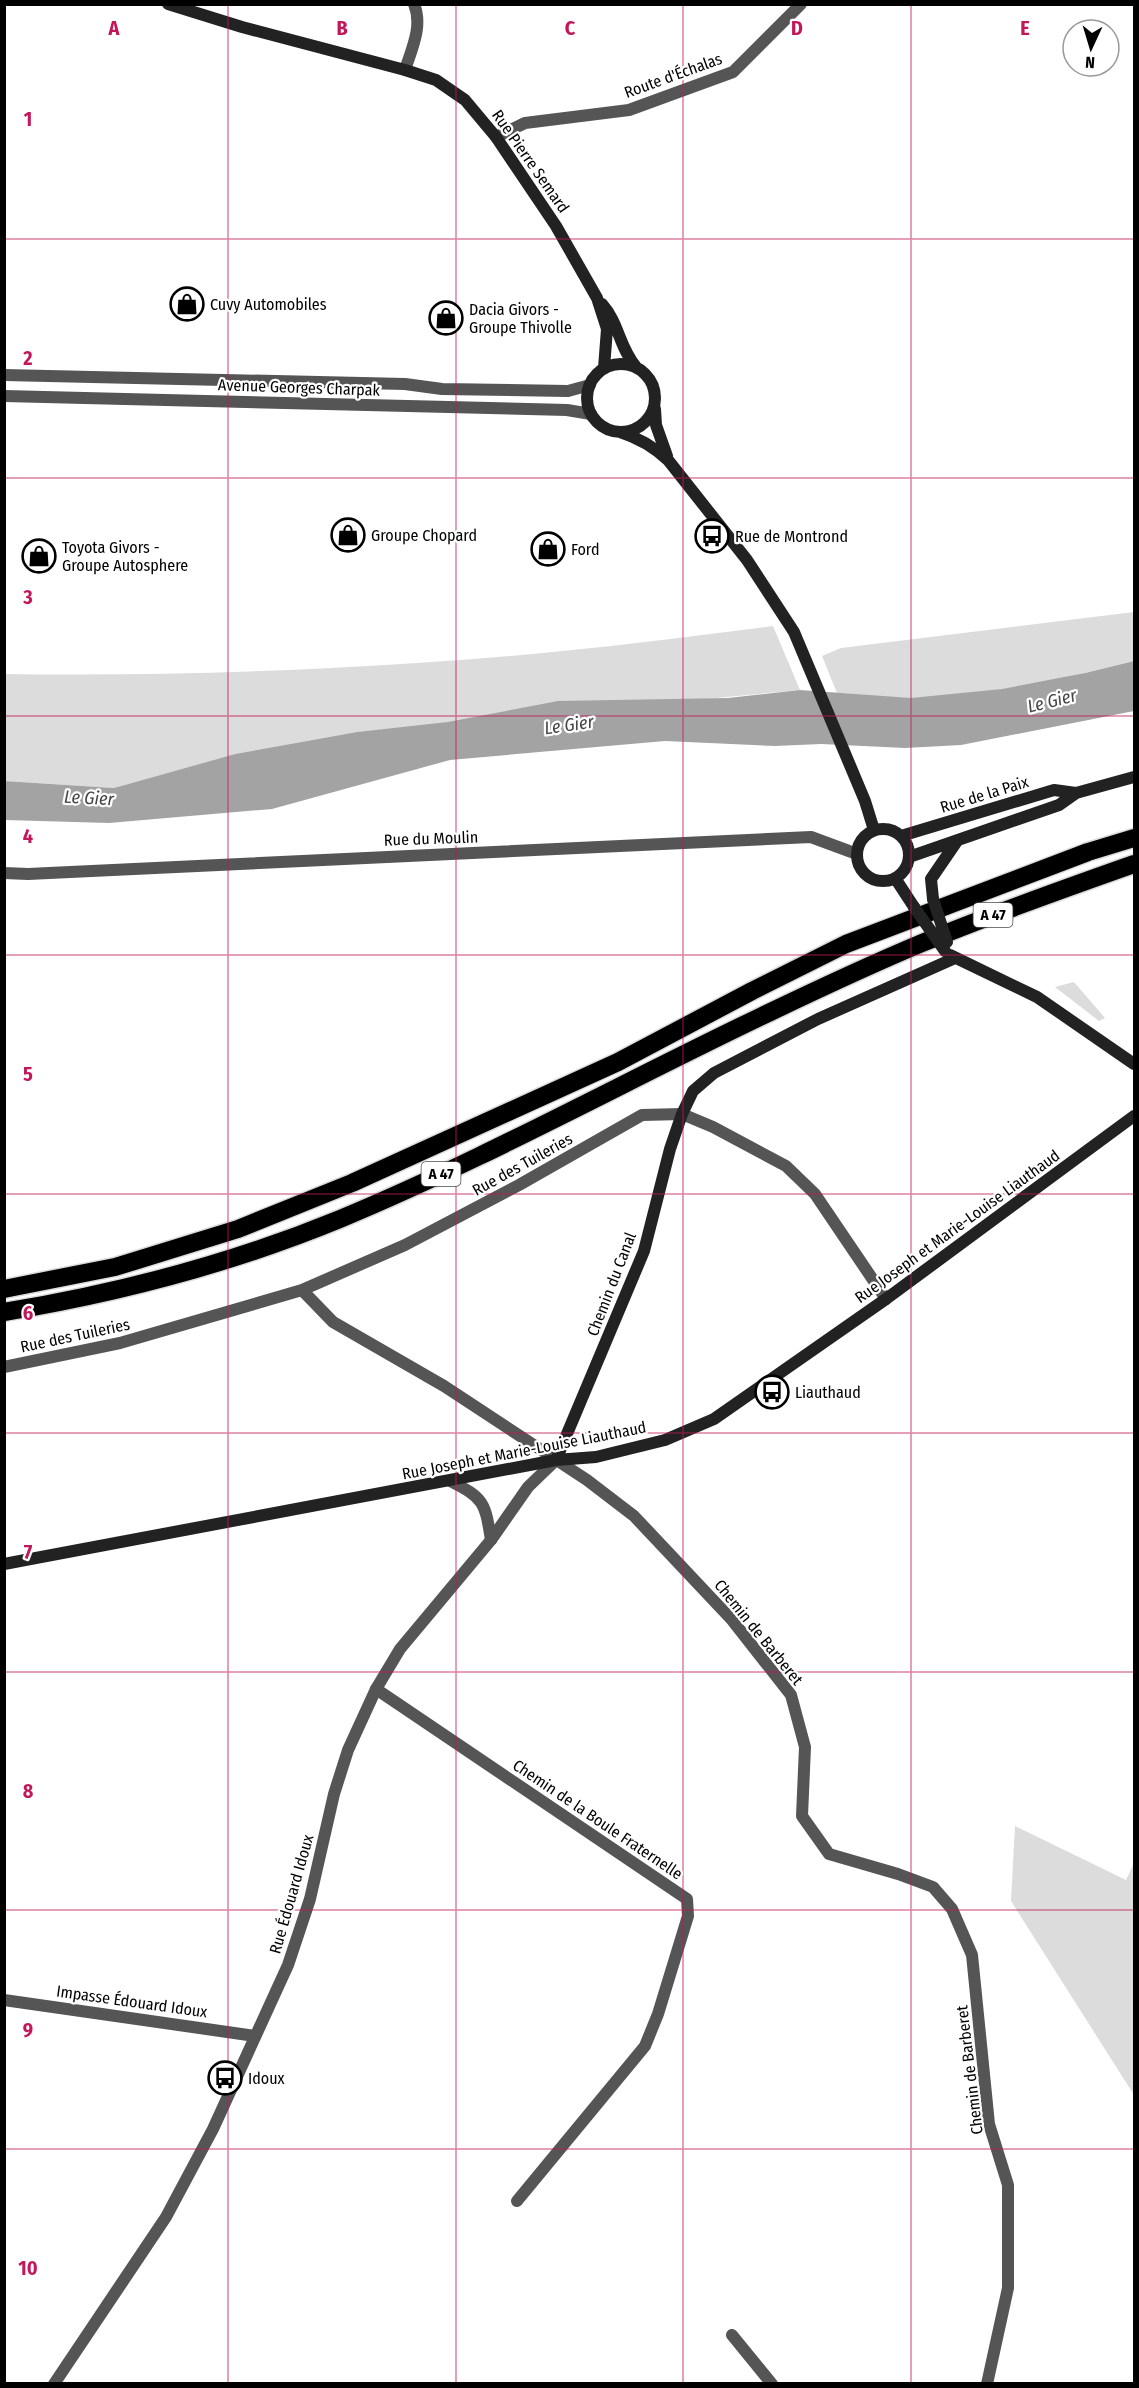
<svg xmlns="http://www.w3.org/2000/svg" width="1139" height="2388" font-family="'Fira Sans Condensed',sans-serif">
  <rect width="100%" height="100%" fill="#fff"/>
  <path fill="#dcdcdc" d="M 1134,612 L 1134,661 C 1062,679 986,696 911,698 C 887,698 861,694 837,693 L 822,656 L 841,648 Z
    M 773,626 L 800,690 L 357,732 L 235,754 L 114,788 L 5,781 L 4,674 C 142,676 280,672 417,663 C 536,656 655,641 773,626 Z
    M 1074,982 L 1105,1018 L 1099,1021 L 1055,987 Z
    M 1015,1826 L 1126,1880 L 1134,1863 L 1134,2095 L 1011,1901 Z"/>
  <path fill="#a3a3a3" d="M 1134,661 L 1134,711 L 961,745 L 905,748 L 821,744 L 775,746 L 665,741 L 450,760 L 272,809 L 109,823 L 5,820 L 4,781 L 114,788 L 235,754 L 357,732 L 448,722 L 558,701 L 728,698 L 800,690 L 911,698 L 1002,689 L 1085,673 Z"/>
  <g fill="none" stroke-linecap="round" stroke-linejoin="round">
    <defs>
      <path id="motorway" d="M 4,1289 L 115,1267 L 238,1229 L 352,1183 L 618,1062 L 752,991 L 846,944 L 1088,852 L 1134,838
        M 4,1312 C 119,1293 233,1263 340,1219 C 484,1159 620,1084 760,1017 C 814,991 867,966 922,943 C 992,914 1063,889 1134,864"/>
    </defs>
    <use href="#motorway" stroke="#dbdbdb" stroke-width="21"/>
    <path stroke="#555" stroke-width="12" d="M 405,70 C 412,48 423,26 414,4
      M 4,375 L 405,384 L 442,389 L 568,391 L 590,385
      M 4,396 L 567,410 L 591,414
      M 4,873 L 28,874 L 811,837 L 857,854
      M 302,1290 L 333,1322 L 444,1386 L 587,1480 L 634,1516 L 732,1620 L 791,1695 L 805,1747 L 802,1816 L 829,1854 L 898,1874 L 933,1887 L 952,1909 L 972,1955 L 989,2124 L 1008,2185 L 1008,2288 L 987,2384
      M 4,1367 L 120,1343 L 302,1290 L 405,1245 L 519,1185 L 642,1115 L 682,1114
      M 450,1481 C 484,1498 485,1502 491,1540
      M 376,1689 L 687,1899 L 688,1916 L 658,2014 L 645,2046 L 517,2201
      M 4,2000 L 255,2036
      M 732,2335 L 772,2384"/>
    <path stroke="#555" stroke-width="12" d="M 496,137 L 525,123 L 629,110 L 733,72 L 801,4
      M 682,1114 L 713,1127 L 786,1166 L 815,1194 L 886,1299
      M 54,2384 L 166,2217 L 213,2129 L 288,1965 L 310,1899 L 334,1794 L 348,1750 L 376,1689 L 400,1649 L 491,1540 L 528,1487 L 556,1460"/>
    <path stroke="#222" stroke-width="12" d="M 168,4 L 242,27 L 405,70 L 436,80 L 465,100 L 496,137 L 556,226 L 597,298 L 607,329 L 604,368
      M 602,304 C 619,323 619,347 636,367
      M587 398a34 34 0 1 1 68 0a34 34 0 1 1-68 0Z
      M 655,409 L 656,425 L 667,456
      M 620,432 C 639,438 653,446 668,460 L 747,560 L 794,632 L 865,801 L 874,830
      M857 855a26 26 0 1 1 52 0a26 26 0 1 1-52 0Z
      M 901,836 L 1054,790 L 1076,793 L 1134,777
      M 909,857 L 1059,805 L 1076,793
      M 895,878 L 914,907
      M 933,899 L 931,879 L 957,841
      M 950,955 L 1037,997 L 1134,1064
      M 556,1460 L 644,1251 L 670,1149 L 682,1114 L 693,1091 L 714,1073 L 818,1019 L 955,958
      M 4,1564 L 556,1460 L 596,1457 L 665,1440 L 714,1419 L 886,1299 L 1134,1116"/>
    <use href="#motorway" stroke="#000" stroke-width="18"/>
    <path stroke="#222" stroke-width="12" d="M 933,899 L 947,942
      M 914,907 L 945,951"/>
  </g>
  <path fill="none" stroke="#c2185b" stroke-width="1.5" stroke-opacity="0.55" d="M 228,4 L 228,2384M 456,4 L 456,2384M 683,4 L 683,2384M 911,4 L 911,2384M 4,239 L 1134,239M 4,478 L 1134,478M 4,716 L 1134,716M 4,955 L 1134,955M 4,1194 L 1134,1194M 4,1433 L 1134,1433M 4,1672 L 1134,1672M 4,1910 L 1134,1910M 4,2149 L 1134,2149"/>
  <defs>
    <symbol id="shop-ring" viewBox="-11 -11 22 22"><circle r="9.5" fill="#fff" stroke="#000" stroke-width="1.5"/><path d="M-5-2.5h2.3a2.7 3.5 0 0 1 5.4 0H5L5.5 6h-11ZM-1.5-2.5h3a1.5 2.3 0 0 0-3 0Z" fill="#000"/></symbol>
    <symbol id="bus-ring" viewBox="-11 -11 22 22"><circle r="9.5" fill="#fff" stroke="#000" stroke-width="1.5"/><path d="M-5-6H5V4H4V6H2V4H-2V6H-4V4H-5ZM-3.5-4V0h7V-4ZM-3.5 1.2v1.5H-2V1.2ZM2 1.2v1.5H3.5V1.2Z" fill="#000"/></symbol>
  </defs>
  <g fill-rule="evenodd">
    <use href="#shop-ring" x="168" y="285" width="38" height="38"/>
    <use href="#shop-ring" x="427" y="299" width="38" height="38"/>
    <use href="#shop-ring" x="329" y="516" width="38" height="38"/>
    <use href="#bus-ring" x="693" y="517" width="38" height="38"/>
    <use href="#shop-ring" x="529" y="530" width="38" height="38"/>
    <use href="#shop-ring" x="20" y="537" width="38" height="38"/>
    <use href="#bus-ring" x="753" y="1373" width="38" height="38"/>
    <use href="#bus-ring" x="206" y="2059" width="38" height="38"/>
  </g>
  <g text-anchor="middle" stroke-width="4.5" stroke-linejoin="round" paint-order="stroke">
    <g fill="#fff" stroke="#4c4c4c" stroke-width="1.5">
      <rect x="973.5" y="903" width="39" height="24" rx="4.5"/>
      <rect x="421.5" y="1162" width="39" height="24" rx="4.5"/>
    </g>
    <g font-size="15" font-weight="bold" fill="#000">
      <text x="993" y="920">A 47</text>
      <text x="441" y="1179">A 47</text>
    </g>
    <g font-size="16" fill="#000" stroke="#fff">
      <text transform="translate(673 75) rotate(-20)" y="6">Route d'Échalas</text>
      <text transform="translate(531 161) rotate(55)" y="6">Rue Pierre Semard</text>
      <text transform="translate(299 387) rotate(2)" y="6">Avenue Georges Charpak</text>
      <text transform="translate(984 794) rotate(-17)" y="6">Rue de la Paix</text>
      <text transform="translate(431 838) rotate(-2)" y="6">Rue du Moulin</text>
      <text transform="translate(522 1164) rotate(-29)" y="6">Rue des Tuileries</text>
      <text transform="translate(957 1226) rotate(-36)" y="6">Rue Joseph et Marie-Louise Liauthaud</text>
      <text transform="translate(611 1284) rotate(-69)" y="6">Chemin du Canal</text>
      <text transform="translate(75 1335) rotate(-12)" y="6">Rue des Tuileries</text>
      <text transform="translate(524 1450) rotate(-11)" y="6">Rue Joseph et Marie-Louise Liauthaud</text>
      <text transform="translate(759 1632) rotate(51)" y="6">Chemin de Barberet</text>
      <text transform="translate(598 1819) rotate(34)" y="6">Chemin de la Boule Fraternelle</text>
      <text transform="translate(291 1894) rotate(-74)" y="6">Rue Édouard Idoux</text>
      <text transform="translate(132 2001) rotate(8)" y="6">Impasse Édouard Idoux</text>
      <text transform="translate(969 2070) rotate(-97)" y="6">Chemin de Barberet</text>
    </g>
    <g font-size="16" fill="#000" stroke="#fff" text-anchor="start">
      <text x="210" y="310">Cuvy Automobiles</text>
      <text x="469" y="315">Dacia Givors -<tspan x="469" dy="18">Groupe Thivolle</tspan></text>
      <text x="371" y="541">Groupe Chopard</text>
      <text x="735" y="542">Rue de Montrond</text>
      <text x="62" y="553">Toyota Givors -<tspan x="62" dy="18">Groupe Autosphere</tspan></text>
      <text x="571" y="555">Ford</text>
      <text x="795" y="1398">Liauthaud</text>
      <text x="248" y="2084">Idoux</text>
    </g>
    <g font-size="18" font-style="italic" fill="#444" stroke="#fff">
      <text transform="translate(1052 701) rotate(-14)" y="6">Le Gier</text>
      <text transform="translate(569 725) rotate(-8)" y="6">Le Gier</text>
      <text transform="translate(89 798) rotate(3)" y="6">Le Gier</text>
    </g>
  </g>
  <g font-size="20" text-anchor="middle" font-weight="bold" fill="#c2185b" stroke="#fff" stroke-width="4.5" stroke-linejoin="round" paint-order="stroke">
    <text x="114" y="35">A</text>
    <text x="342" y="35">B</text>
    <text x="570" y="35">C</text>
    <text x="797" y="35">D</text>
    <text x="1025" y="35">E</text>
    <text x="28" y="126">1</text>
    <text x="28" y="365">2</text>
    <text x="28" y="604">3</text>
    <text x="28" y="843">4</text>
    <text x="28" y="1081">5</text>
    <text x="28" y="1320">6</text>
    <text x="28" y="1559">7</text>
    <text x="28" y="1798">8</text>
    <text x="28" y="2037">9</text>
    <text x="28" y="2275">10</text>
  </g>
  <rect width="1139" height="2388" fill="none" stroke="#000000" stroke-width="12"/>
  <g transform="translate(1091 48) rotate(184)"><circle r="28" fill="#ffffff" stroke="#999999" stroke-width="1.5"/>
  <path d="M0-4.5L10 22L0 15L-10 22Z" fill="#000000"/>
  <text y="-9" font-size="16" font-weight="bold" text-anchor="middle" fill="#000000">N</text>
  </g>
</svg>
